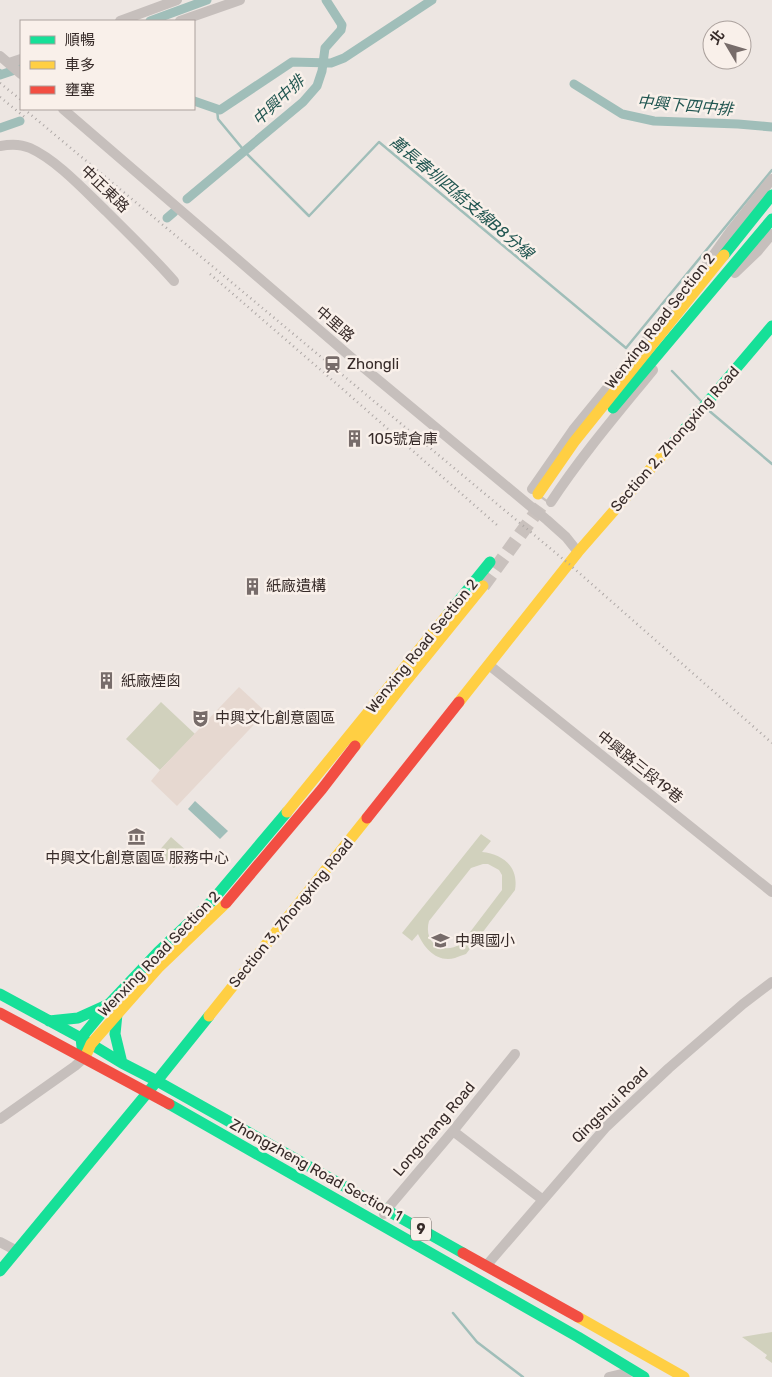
<svg xmlns="http://www.w3.org/2000/svg" width="772" height="1377" font-family="Rubik,'Noto Sans TC',sans-serif">
  <rect width="100%" height="100%" fill="#ede6e2"/>
  <path fill="#d1d1bd" fill-rule="evenodd" d="M 161,702 L 195,734 L 160,770 L 126,739 Z
    M 481,834 L 491,841 L 482,852 C 503,854 519,867 515,890 L 466,954 C 462,955 458,957 455,958 C 437,963 424,948 418,934 L 412,941 L 402,933 ZM 483,864 L 488,864 L 499,870 L 502,875 L 502,890 L 461,944 C 442,955 423,943 429,921 L 471,868 Z
    M 171,837 L 188,852 L 174,868 L 157,853 Z
    M 772,1332 L 772,1363 L 765,1358 L 767,1355 L 742,1337 Z"/>
  <path fill="#e6d8d0" d="M 239,687 L 266,712 L 177,806 L 151,781 L 160,770 Z"/>
  <path fill="#a0beb9" d="M 195,801 L 228,831 L 220,839 L 188,809 Z"/>
  <g fill="none" stroke-linecap="round" stroke-linejoin="round">
    <path stroke="#a0beb9" stroke-width="2.5" d="M 0,70 L 4,73
      M 217,109 L 218,119 L 247,154 L 309,216 L 379,142 L 626,348 L 772,170
      M 672,371 L 702,402
      M 707,409 L 772,464
      M 453,1313 L 477,1342 L 523,1377"/>
    <path stroke="#a0beb9" stroke-width="9" d="M 150,21 L 207,0
      M 0,75 L 21,68
      M 574,84 L 622,114 L 654,121 L 738,124 L 772,127
      M 194,101 L 220,110 L 292,62 L 331,63 L 344,58 L 432,0
      M 0,128 L 20,121
      M 187,199 L 303,102 L 317,86 L 322,71 L 325,48 L 341,30 L 342,25 L 326,0
      M 167,218 L 174,212"/>
    <path stroke="#c9c1bd" stroke-width="14" stroke-dasharray="14 7" stroke-linecap="butt" d="M 483,586 L 546,499"/>
    <path stroke="#c6bfbc" stroke-width="10" d="M 120,21 L 177,0
      M 180,21 L 240,0
      M 0,56 L 21,74
      M 9,63 L 21,59
      M 63,109 L 352,358 L 547,520 L 566,537 L 578,552
      M 0,146 C 10,144 21,144 30,148 C 57,160 86,192 107,212 C 130,235 153,257 174,281
      M 735,273 L 757,252 L 772,234
      M 532,489 L 573,430 L 697,278 L 732,229 L 772,179
      M 551,502 C 582,455 618,413 653,370
      M 489,665 L 772,892
      M 0,1119 L 75,1066 L 84,1058
      M 453,1131 L 543,1200
      M 384,1214 L 387,1209 L 453,1131 L 515,1054
      M 0,1242 L 17,1251
      M 486,1266 L 606,1127 L 669,1068 L 743,1004 L 772,982
      M 609,1377 L 634,1371"/>
    <path stroke="#16e098" stroke-width="11" d="M 724,255 L 772,195
      M 613,408 L 772,219
      M 666,451 L 772,326
      M 448,614 L 490,562
      M 0,994 L 81,1038 L 122,1063 L 157,1081 L 463,1253
      M 117,1014 L 115,1034 L 122,1063
      M 49,1021 L 78,1018 L 109,1004
      M 82,1047 L 81,1038 L 109,1004 L 158,952 L 212,901 L 287,812
      M 169,1104 L 578,1337 L 644,1377
      M 0,1271 L 148,1092 L 209,1016"/>
    <path stroke="#ffcf43" stroke-width="11" d="M 538,494 L 574,442 L 724,255
      M 459,702 L 578,552 L 666,451
      M 355,746 L 402,686 L 483,586
      M 287,812 L 448,614
      M 209,1016 L 367,818
      M 87,1053 L 91,1044 L 158,968 L 226,903
      M 578,1317 L 684,1377"/>
    <path stroke="#f24e42" stroke-width="11" d="M 367,818 L 459,702
      M 226,903 L 322,789 L 355,746
      M 0,1013 L 169,1104
      M 463,1253 L 578,1317"/>
    <path stroke="#aea8a6" stroke-width="2.5" stroke-dasharray="1 4" stroke-linecap="butt" d="M 0,83 L 21,100
      M 0,97 L 27,119
      M 24,109 L 569,564 L 772,743
      M 210,274 L 338,385 L 497,525"/>
  </g>
  <defs>
    <symbol id="station-bare" viewBox="-9 -9 18 18"><path d="M-3-6H3Q5-6 5-4V2Q5 4 3 4L4.5 6H3L1.5 4h-3L-3 6H-4.5L-3 4Q-5 4-5 2V-4Q-5-6-3-6ZM-3.5-4v3h7v-3ZM-3.5 1v1.5H-2V1ZM2 1v1.5H3.5V1Z" fill="#776c6a" stroke="#f9f0ea" stroke-width="2.5" paint-order="stroke"/></symbol>
    <symbol id="building-bare" viewBox="-9 -9 18 18"><path d="M-4-6H4V6H1V3H-1V6H-4ZM-2.5-4.3h1.7v1.8h-1.7ZM.8-4.3h1.7v1.8H.8ZM-2.5-1h1.7V.8h-1.7ZM.8-1h1.7V.8H.8Z" fill="#776c6a" stroke="#f9f0ea" stroke-width="2.5" paint-order="stroke"/></symbol>
    <symbol id="theatre-bare" viewBox="-9 -9 18 18"><path d="M-5-5.5Q0-4 5-5.5V0Q5 5 0 6Q-5 5-5 0ZM-3.3-2.5H-1v1.5H-3.3ZM1-2.5H3.3v1.5H1ZM-2.8 1Q0 5.5 2.8 1Z" fill="#776c6a" stroke="#f9f0ea" stroke-width="2.5" paint-order="stroke"/></symbol>
    <symbol id="museum-bare" viewBox="-9 -9 18 18"><path d="M0-6L6-3V-2H-6V-3ZM-5-1h2V3h-2ZM-1-1h2V3h-2ZM3-1h2V3H3ZM-6 4H6V6H-6Z" fill="#776c6a" stroke="#f9f0ea" stroke-width="2.5" paint-order="stroke"/></symbol>
    <symbol id="school-bare" viewBox="-9 -9 18 18"><path d="M0-5L7-2L0 1L-7-2ZM-4 1L0 2.5L4 1V4Q0 6-4 4Z" fill="#776c6a" stroke="#f9f0ea" stroke-width="2.5" paint-order="stroke"/></symbol>
  </defs>
  <g fill-rule="evenodd">
    <use href="#station-bare" x="320" y="352" width="25" height="25"/>
    <use href="#building-bare" x="342" y="426" width="25" height="25"/>
    <use href="#building-bare" x="240" y="574" width="25" height="25"/>
    <use href="#building-bare" x="94" y="668" width="25" height="25"/>
    <use href="#theatre-bare" x="188" y="706" width="25" height="25"/>
    <use href="#museum-bare" x="124" y="824" width="25" height="25"/>
    <use href="#school-bare" x="428" y="928" width="25" height="25"/>
  </g>
  <g text-anchor="middle" stroke-width="5" stroke-linejoin="round" paint-order="stroke">
    <rect fill="#f9f0ea" stroke="#716663" stroke-width="1" x="411" y="1217.5" width="20" height="23" rx="4"/>
    <g font-size="14" font-weight="bold" fill="#372b29">
      <text x="421" y="1234">9</text>
    </g>
    <g font-size="15" fill="#372b29" stroke="#f9f0ea">
      <text transform="translate(105 189) rotate(44)" y="5">中正東路</text>
      <text transform="translate(660 321) rotate(-52)" y="5">Wenxing Road Section 2</text>
      <text transform="translate(335 324) rotate(41)" y="5">中里路</text>
      <text transform="translate(675 439) rotate(-49)" y="5">Section 2, Zhongxing Road</text>
      <text transform="translate(422 646) rotate(-51)" y="5">Wenxing Road Section 2</text>
      <text transform="translate(640 767) rotate(39)" y="5">中興路三段19巷</text>
      <text transform="translate(291 913) rotate(-51)" y="5">Section 3, Zhongxing Road</text>
      <text transform="translate(159 954) rotate(-46)" y="5">Wenxing Road Section 2</text>
      <text transform="translate(610 1105) rotate(-45)" y="5">Qingshui Road</text>
      <text transform="translate(434 1129) rotate(-50)" y="5">Longchang Road</text>
      <text transform="translate(316 1170) rotate(29)" y="5">Zhongzheng Road Section 1</text>
    </g>
    <g font-size="15" fill="#372b29" stroke="#f9f0ea" text-anchor="start">
      <text x="347" y="369">Zhongli</text>
      <text x="368" y="444">105號倉庫</text>
      <text x="266" y="591">紙廠遺構</text>
      <text x="121" y="686">紙廠煙囪</text>
      <text x="215" y="723">中興文化創意園區</text>
      <text x="137" y="863" text-anchor="middle">中興文化創意園區 服務中心</text>
      <text x="455" y="946">中興國小</text>
    </g>
    <g font-size="16" font-style="italic" fill="#215651" stroke="#f9f0ea">
      <text transform="translate(278 100) rotate(-43)" y="6">中興中排</text>
      <text transform="translate(685 105) rotate(5)" y="6">中興下四中排</text>
      <text transform="translate(462 197) rotate(40)" y="6">萬長春圳四結支線B8分線</text>
    </g>
  </g>
  <rect x="20" y="20" width="175" height="90" fill="#f9f0ea" stroke="#aba19d"/>
  <rect x="30" y="36" width="25" height="8" fill="#16e098" stroke="#aba19d"/>
  <text x="65" y="45" font-size="15" fill="#372b29">順暢</text>
  <rect x="30" y="61" width="25" height="8" fill="#ffcf43" stroke="#aba19d"/>
  <text x="65" y="70" font-size="15" fill="#372b29">車多</text>
  <rect x="30" y="86" width="25" height="8" fill="#f24e42" stroke="#aba19d"/>
  <text x="65" y="95" font-size="15" fill="#372b29">壅塞</text>
  <g transform="translate(727 45) rotate(308)"><circle r="24" fill="#f9f0ea" stroke="#aba19d"/>
  <path d="M0-4L9 19L0 12L-9 19Z" fill="#776c6a"/>
  <text y="-8" font-size="14" font-weight="bold" text-anchor="middle" fill="#372b29">北</text>
  </g>
</svg>
